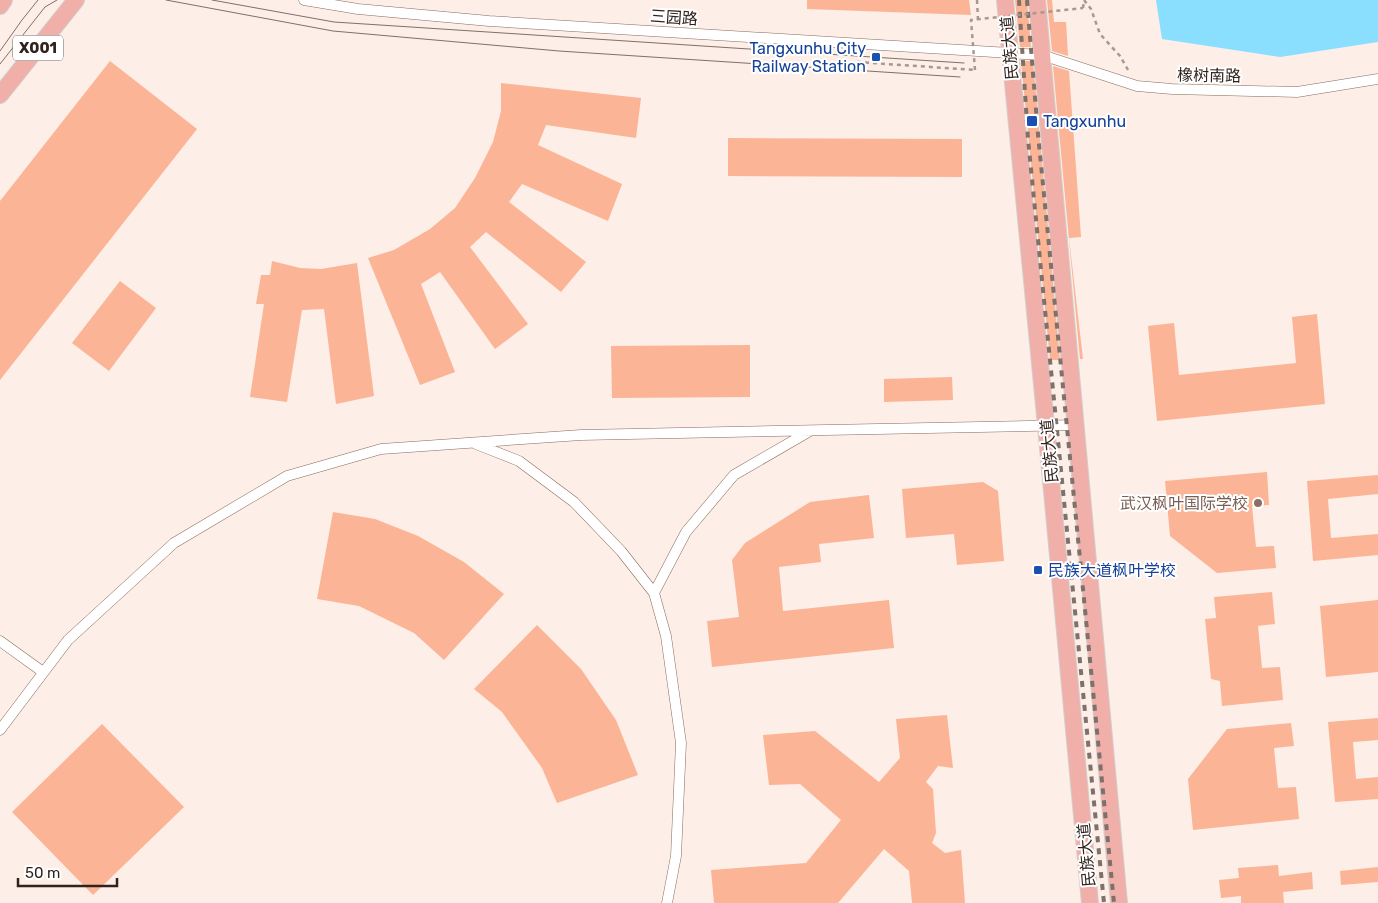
<svg xmlns="http://www.w3.org/2000/svg" width="1378" height="903" font-family="Rubik,'Noto Sans SC',sans-serif">
  <rect width="100%" height="100%" fill="#fdeee7"/>
  <path fill="#8adefe" d="M 1156,0 L 1378,0 L 1378,42 L 1280,57 L 1162,39 Z"/>
  <path fill="#fbb495" d="M 807,0 L 969,0 L 971,15 L 807,9 Z
    M 1015,0 L 1027,0 L 1031,47 L 1020,47 Z
    M 1047,0 L 1052,0 L 1054,22 L 1066,22 L 1068,56 L 1052,51 Z
    M 110,61 L 197,129 L 0,380 L 0,201 Z
    M 1021,61 L 1033,61 L 1060,360 L 1050,360 Z
    M 1053,66 L 1069,71 L 1081,237 L 1069,238 L 1083,359 L 1080,359 Z
    M 501,83 L 641,98 L 636,138 L 546,125 L 538,145 L 622,184 L 608,221 L 522,184 L 509,202 L 586,262 L 561,292 L 486,232 L 470,247 L 528,324 L 495,349 L 440,272 L 421,284 L 455,372 L 420,385 L 368,258 L 394,250 L 430,229 L 455,208 L 475,178 L 493,142 L 501,111 Z
    M 728,138 L 962,139 L 962,177 L 728,176 Z
    M 272,261 L 300,268 L 321,269 L 357,263 L 374,396 L 336,404 L 324,309 L 302,310 L 287,402 L 250,397 L 264,304 L 256,304 L 261,275 L 270,275 Z
    M 120,281 L 156,308 L 109,371 L 72,343 Z
    M 1317,314 L 1325,404 L 1157,421 L 1148,326 L 1174,323 L 1179,375 L 1296,363 L 1292,317 Z
    M 750,345 L 750,397 L 612,398 L 611,346 Z
    M 952,377 L 953,400 L 884,402 L 884,379 Z
    M 1267,472 L 1269,505 L 1252,506 L 1256,547 L 1274,546 L 1276,568 L 1217,573 L 1170,536 L 1165,481 Z
    M 1378,475 L 1378,494 L 1328,499 L 1331,538 L 1378,534 L 1378,555 L 1313,561 L 1307,481 Z
    M 983,482 L 998,491 L 1004,561 L 957,565 L 954,534 L 906,538 L 902,489 Z
    M 869,495 L 874,538 L 819,544 L 821,562 L 779,567 L 783,611 L 889,600 L 894,648 L 712,667 L 707,621 L 739,617 L 732,560 L 745,543 L 810,502 Z
    M 333,512 L 375,519 L 418,536 L 464,562 L 504,594 L 444,660 L 414,633 L 359,606 L 317,599 Z
    M 1272,592 L 1275,624 L 1258,626 L 1262,668 L 1280,667 L 1283,700 L 1222,706 L 1220,681 L 1211,679 L 1205,619 L 1216,618 L 1214,597 Z
    M 1378,600 L 1378,672 L 1326,677 L 1320,606 Z
    M 537,625 L 581,669 L 616,720 L 638,775 L 557,803 L 542,768 L 502,712 L 474,689 Z
    M 947,715 L 953,768 L 938,766 L 926,782 L 933,789 L 936,833 L 932,843 L 945,853 L 961,850 L 965,903 L 912,903 L 909,871 L 884,849 L 838,903 L 714,903 L 711,870 L 806,863 L 841,820 L 800,784 L 769,785 L 763,735 L 815,731 L 879,782 L 900,758 L 896,719 Z
    M 1378,718 L 1378,740 L 1353,742 L 1356,779 L 1378,777 L 1378,799 L 1335,802 L 1328,722 Z
    M 1291,723 L 1294,746 L 1274,748 L 1278,788 L 1296,787 L 1299,819 L 1193,830 L 1188,779 L 1227,729 Z
    M 102,724 L 184,807 L 93,895 L 12,812 Z
    M 1278,865 L 1279,876 L 1312,872 L 1313,889 L 1283,892 L 1284,903 L 1241,903 L 1241,896 L 1221,898 L 1219,880 L 1239,878 L 1238,868 Z
    M 1378,867 L 1378,882 L 1341,885 L 1340,871 Z"/>
  <g fill="none" stroke-linecap="round" stroke-linejoin="round">
    <defs>
      <path id="minor" d="M 304,0 L 358,9 L 489,21 L 1042,55 L 1137,86 L 1172,89 L 1297,92 L 1378,79
        M 476,444 L 519,461 L 574,502 L 621,551 L 654,593 L 686,532 L 734,475 L 810,431
        M 654,593 L 666,636 L 681,743 L 676,856 L 667,903
        M 0,641 L 43,672
        M 0,730 L 68,640 L 174,543 L 287,476 L 381,449 L 581,435 L 1076,425"/>
      <path id="primary" d="M 1005,0 L 1046,426 L 1090,903
        M 1037,0 L 1119,903
        M 0,6 L 4,0
        M 0,95 L 76,0"/>
    </defs>
    <use href="#minor" stroke="#8a6b5b" stroke-width="11"/>
    <use href="#primary" stroke="#d1cfcd" stroke-width="18"/>
    <path stroke="#a79992" stroke-width="2.5" stroke-dasharray="4 4" stroke-linecap="butt" d="M 977,0 L 978,20
      M 1084,0 L 1091,9 L 1100,34 L 1120,56 L 1128,70
      M 1083,8 L 1084,0
      M 857,62 L 975,70"/>
    <use href="#minor" stroke="#fff" stroke-width="10"/>
    <use href="#primary" stroke="#f0afa9" stroke-width="16"/>
    <path stroke="#7e706a" stroke-width="1" d="M 166,0 L 333,31 L 559,51 L 960,77
      M 212,0 L 334,22 L 964,63
      M 0,51 L 22,20 L 38,0
      M 0,64 L 45,7 L 57,0"/>
    <path stroke="#7e706a" stroke-width="4" stroke-dasharray="6 6" stroke-linecap="butt" d="M 1019,0 L 1028,139 L 1104,903
      M 1027,0 L 1038,134 L 1114,903"/>
    <path stroke="#a79992" stroke-width="2.5" stroke-dasharray="4 4" stroke-linecap="butt" d="M 975,70 L 971,20 L 1083,8"/>
  </g>
  <g fill="#1a4fb4" stroke="#fff" stroke-width="2">
    <rect x="871" y="52" width="10" height="10" rx="2.5"/>
    <rect x="1026" y="115" width="12" height="12" rx="2.5"/>
    <rect x="1033" y="565" width="10" height="10" rx="2.5"/>
  </g>
  <circle fill="#8d6e63" stroke="#fff" stroke-width="2" cx="1258" cy="503" r="5"/>
  <g text-anchor="middle" stroke-width="4" stroke-linejoin="round" paint-order="stroke">
    <rect fill="#fff" stroke="#6e6561" stroke-width="1" x="13" y="35.5" width="50" height="25" rx="4"/>
    <g font-size="15" font-weight="bold" fill="#30231d">
      <text x="38" y="53">X001</text>
    </g>
    <g font-size="16" fill="#30231d" stroke="#fff">
      <text transform="translate(674 17) rotate(4)" y="6">三园路</text>
      <text transform="translate(1009 48) rotate(-95)" y="6">民族大道</text>
      <text transform="translate(1209 75) rotate(1)" y="6">橡树南路</text>
      <text transform="translate(1049 451) rotate(-95)" y="6">民族大道</text>
      <text transform="translate(1086 855) rotate(-95)" y="6">民族大道</text>
    </g>
    <g font-size="16" fill="#164399" stroke="#fff" text-anchor="start">
      <text x="866" y="54" text-anchor="end">Tangxunhu City<tspan x="866" dy="18">Railway Station</tspan></text>
      <text x="1043" y="127">Tangxunhu</text>
      <text x="1048" y="576">民族大道枫叶学校</text>
    </g>
    <g font-size="16" fill="#785e54" stroke="#fff" text-anchor="end">
      <text x="1248" y="509">武汉枫叶国际学校</text>
    </g>
  </g>
  <path d="M18 878v8h99v-8" fill="none" stroke="#30231d" stroke-width="2.5"/>
  <text x="25" y="878" font-size="15" fill="#30231d" stroke="#ffffff" stroke-width="4" paint-order="stroke">50 m</text>
</svg>
